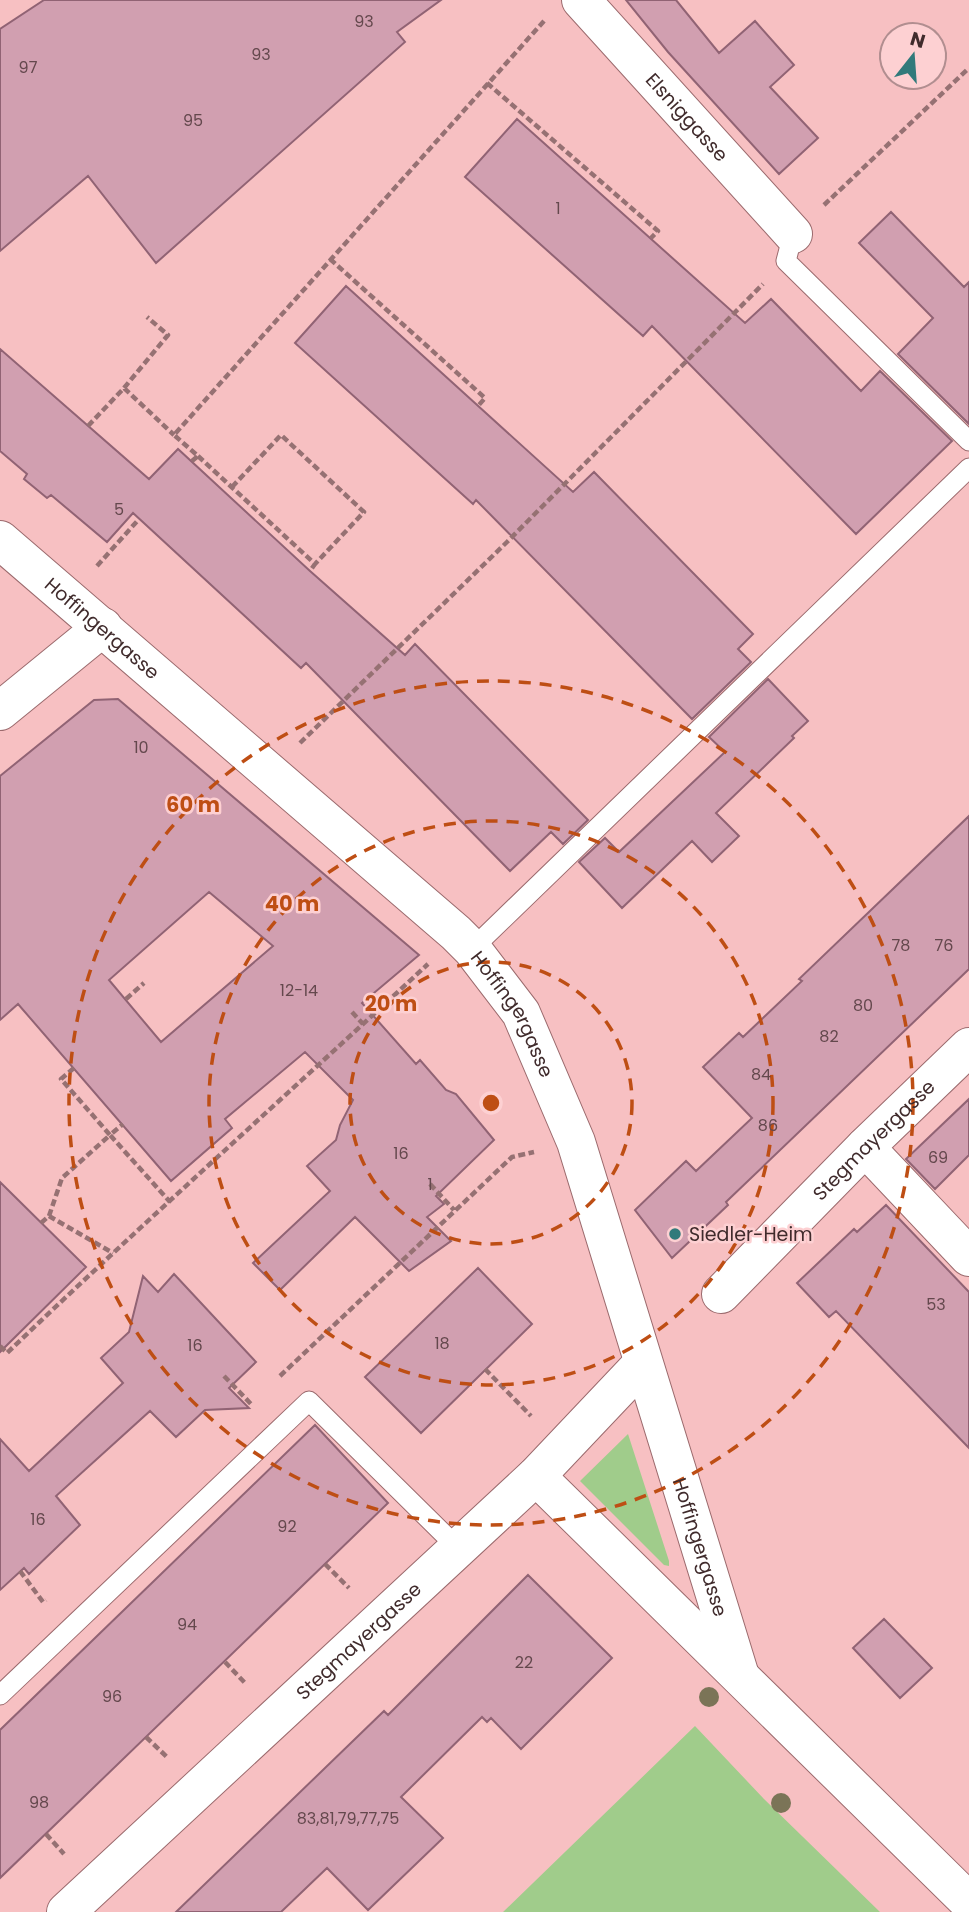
<svg xmlns="http://www.w3.org/2000/svg" width="969" height="1912" font-family="Poppins,sans-serif">
  <rect width="100%" height="100%" fill="#f7c0c2"/>
  <path fill="#a0cc8b" d="M 628,1434 L 669,1561 L 669,1566 L 664,1565 L 580,1481 Z
    M 695,1726 L 764,1799 L 880,1912 L 503,1912 Z"/>
  <path fill="#d19fb0" stroke="#916374" stroke-width="2" fill-rule="evenodd" d="M 44,0 L 441,0 L 397,32 L 405,42 L 156,263 L 88,176 L 0,251 L 0,29 Z
    M 626,0 L 676,0 L 719,53 L 755,21 L 794,65 L 770,87 L 818,138 L 779,174 L 668,52 Z
    M 517,119 L 745,323 L 771,299 L 861,391 L 880,371 L 952,441 L 856,534 L 652,326 L 643,336 L 465,177 Z
    M 891,212 L 964,287 L 969,282 L 969,424 L 898,354 L 933,318 L 859,243 Z
    M 346,286 L 573,492 L 594,472 L 753,634 L 738,649 L 751,662 L 692,719 L 476,500 L 473,504 L 295,343 Z
    M 0,349 L 149,479 L 178,449 L 310,571 L 405,655 L 415,644 L 588,820 L 563,844 L 551,832 L 510,871 L 306,663 L 301,668 L 133,513 L 107,542 L 51,495 L 47,498 L 24,479 L 27,474 L 0,451 Z
    M 768,679 L 808,721 L 792,736 L 794,738 L 716,813 L 739,836 L 712,862 L 692,841 L 622,908 L 579,862 L 605,838 L 619,852 L 725,752 L 709,737 Z
    M 118,699 L 419,955 L 362,1003 L 416,1064 L 420,1060 L 446,1090 L 456,1094 L 494,1140 L 436,1196 L 444,1204 L 427,1217 L 451,1241 L 409,1271 L 355,1217 L 280,1290 L 253,1263 L 330,1191 L 307,1166 L 336,1140 L 340,1125 L 353,1100 L 305,1052 L 225,1119 L 232,1128 L 171,1181 L 18,1004 L 0,1020 L 0,776 L 94,700 ZM 209,892 L 273,946 L 161,1042 L 109,980 Z
    M 969,816 L 969,969 L 726,1202 L 728,1205 L 672,1258 L 635,1210 L 686,1161 L 696,1171 L 752,1118 L 703,1067 L 739,1033 L 743,1037 L 802,981 L 799,979 Z
    M 969,1099 L 969,1155 L 935,1189 L 906,1159 Z
    M 0,1182 L 86,1267 L 0,1352 Z
    M 886,1205 L 969,1292 L 969,1448 L 836,1311 L 829,1317 L 797,1283 L 854,1229 L 857,1232 Z
    M 478,1268 L 532,1324 L 421,1433 L 365,1377 Z
    M 174,1274 L 256,1362 L 229,1388 L 249,1408 L 205,1410 L 176,1437 L 150,1411 L 56,1496 L 80,1525 L 29,1574 L 24,1568 L 0,1590 L 0,1439 L 29,1471 L 123,1383 L 101,1358 L 129,1332 L 143,1276 L 158,1292 Z
    M 315,1425 L 388,1503 L 0,1878 L 0,1730 Z
    M 528,1575 L 612,1658 L 521,1749 L 491,1718 L 487,1722 L 482,1717 L 401,1797 L 443,1838 L 368,1910 L 327,1868 L 281,1912 L 176,1912 L 384,1711 L 388,1715 Z
    M 884,1619 L 932,1668 L 900,1698 L 853,1648 Z"/>
  <g fill="none" stroke-linecap="round" stroke-linejoin="round">
    <defs>
      <path id="service" d="M 793,234 L 786,261 L 969,441
        M 472,949 L 969,468
        M 0,1695 L 309,1401 L 458,1548"/>
      <g id="minor">
        <path id="s1" d="M 581,0 L 793,234"/>
        <path id="s2" d="M 0,540 L 456,933 L 472,949 L 521,1013 L 576,1142 L 740,1676"/>
        <path d="M 0,711 L 103,627"/>
        <path d="M 865,1147 L 969,1257"/>
        <path id="s3" d="M 721,1294 L 865,1147 L 969,1047"/>
        <path d="M 536,1476 L 969,1902"/>
        <path id="s4" d="M 66,1912 L 536,1476 L 643,1363"/>
      </g>
    </defs>
    <use href="#service" stroke="#9b6a6d" stroke-width="21"/>
    <use href="#minor" stroke="#9b6a6d" stroke-width="40"/>
    <path stroke="#967173" stroke-width="4.5" stroke-dasharray="7 3.5" stroke-linecap="butt" d="M 487,83 L 658,231 L 651,238
      M 824,205 L 969,68
      M 330,259 L 485,398 L 478,406
      M 124,388 L 168,335 L 147,317
      M 88,426 L 124,388 L 174,435
      M 198,456 L 315,564 L 310,571
      M 192,461 L 198,456 L 174,435 L 544,21
      M 232,487 L 281,435 L 364,512 L 315,564
      M 97,566 L 139,519
      M 300,743 L 507,542 L 763,284
      M 278,905 L 284,910
      M 126,999 L 144,983
      M 352,1012 L 363,1024
      M 74,1068 L 61,1079 L 110,1135 L 123,1124
      M 430,1184 L 454,1210
      M 49,1216 L 62,1178 L 110,1135 L 170,1202
      M 41,1223 L 49,1216 L 113,1253
      M 0,1346 L 7,1353 C 145,1221 288,1094 428,964
      M 485,1369 L 531,1416
      M 224,1376 L 251,1404
      M 280,1376 L 512,1157 L 534,1152
      M 325,1564 L 349,1588
      M 20,1571 L 43,1602 L 46,1600
      M 225,1662 L 246,1684
      M 146,1737 L 168,1758
      M 46,1834 L 64,1854"/>
    <use href="#service" stroke="#fff" stroke-width="19"/>
    <use href="#minor" stroke="#fff" stroke-width="38"/>
  </g>
  <g fill="#7b7457">
    <circle cx="709" cy="1697" r="10"/>
    <circle cx="781" cy="1803" r="10"/>
  </g>
  <g fill="none" stroke="#be4e14" stroke-width="3.5" stroke-dasharray="12 9">
    <circle cx="491" cy="1103" r="141"/>
    <circle cx="491" cy="1103" r="282"/>
    <circle cx="491" cy="1103" r="422"/>
  </g>
  <circle fill="#317a7b" stroke="#fdd0d2" stroke-width="2.5" cx="675" cy="1234" r="7"/>
  <g text-anchor="middle" stroke-width="5" stroke-linejoin="round" paint-order="stroke">
    <g font-size="16" fill="#64484d">
      <text x="364" y="27">93</text>
      <text x="261" y="60">93</text>
      <text x="28" y="73">97</text>
      <text x="193" y="126">95</text>
      <text x="558" y="214">1</text>
      <text x="119" y="515">5</text>
      <text x="141" y="753">10</text>
      <text x="901" y="951">78</text>
      <text x="944" y="951">76</text>
      <text x="299" y="996">12-14</text>
      <text x="863" y="1011">80</text>
      <text x="829" y="1042">82</text>
      <text x="761" y="1080">84</text>
      <text x="768" y="1131">86</text>
      <text x="401" y="1159">16</text>
      <text x="938" y="1163">69</text>
      <text x="430" y="1190">1</text>
      <text x="936" y="1310">53</text>
      <text x="442" y="1349">18</text>
      <text x="195" y="1351">16</text>
      <text x="38" y="1525">16</text>
      <text x="287" y="1532">92</text>
      <text x="187" y="1630">94</text>
      <text x="524" y="1668">22</text>
      <text x="112" y="1702">96</text>
      <text x="39" y="1808">98</text>
      <text x="348" y="1824">83,81,79,77,75</text>
    </g>
    <g font-size="19" fill="#402b2c" stroke="#fdd0d2">
      <text dy="7" stroke="none"><textPath href="#s1" startOffset="158">Elsniggasse</textPath></text>
      <text dy="7" stroke="none"><textPath href="#s2" startOffset="135">Hoffingergasse</textPath></text>
      <text dy="7" stroke="none"><textPath href="#s2" startOffset="702">Hoffingergasse</textPath></text>
      <text dy="7" stroke="none"><textPath href="#s3" startOffset="217">Stegmayergasse</textPath></text>
      <text dy="7" stroke="none"><textPath href="#s2" startOffset="1269">Hoffingergasse</textPath></text>
      <text dy="7" stroke="none"><textPath href="#s4" startOffset="399">Stegmayergasse</textPath></text>
    </g>
    <g font-size="19" fill="#402b2c" stroke="#fdd0d2" text-anchor="start">
      <text x="689" y="1241">Siedler-Heim</text>
    </g>
  </g>
  <circle cx="491" cy="1103" r="10" fill="#be4e14" stroke="#fdd0d2" stroke-width="3.5"/>
  <g font-size="21" text-anchor="middle" font-weight="bold" fill="#be4e14" stroke="#fdd0d2" stroke-width="5" stroke-linejoin="round" paint-order="stroke">
    <text x="193" y="812">60 m</text>
    <text x="292" y="911">40 m</text>
    <text x="391" y="1011">20 m</text>
  </g>
  <g transform="translate(913 56) rotate(17)"><circle r="33" fill="#fdd0d2" stroke="#b18e90" stroke-width="2"/>
  <path d="M0-5L12 26L0 18L-12 26Z" fill="#317a7b"/>
  <text y="-10" font-size="19" font-weight="bold" text-anchor="middle" fill="#402b2c">N</text>
  </g>
</svg>
